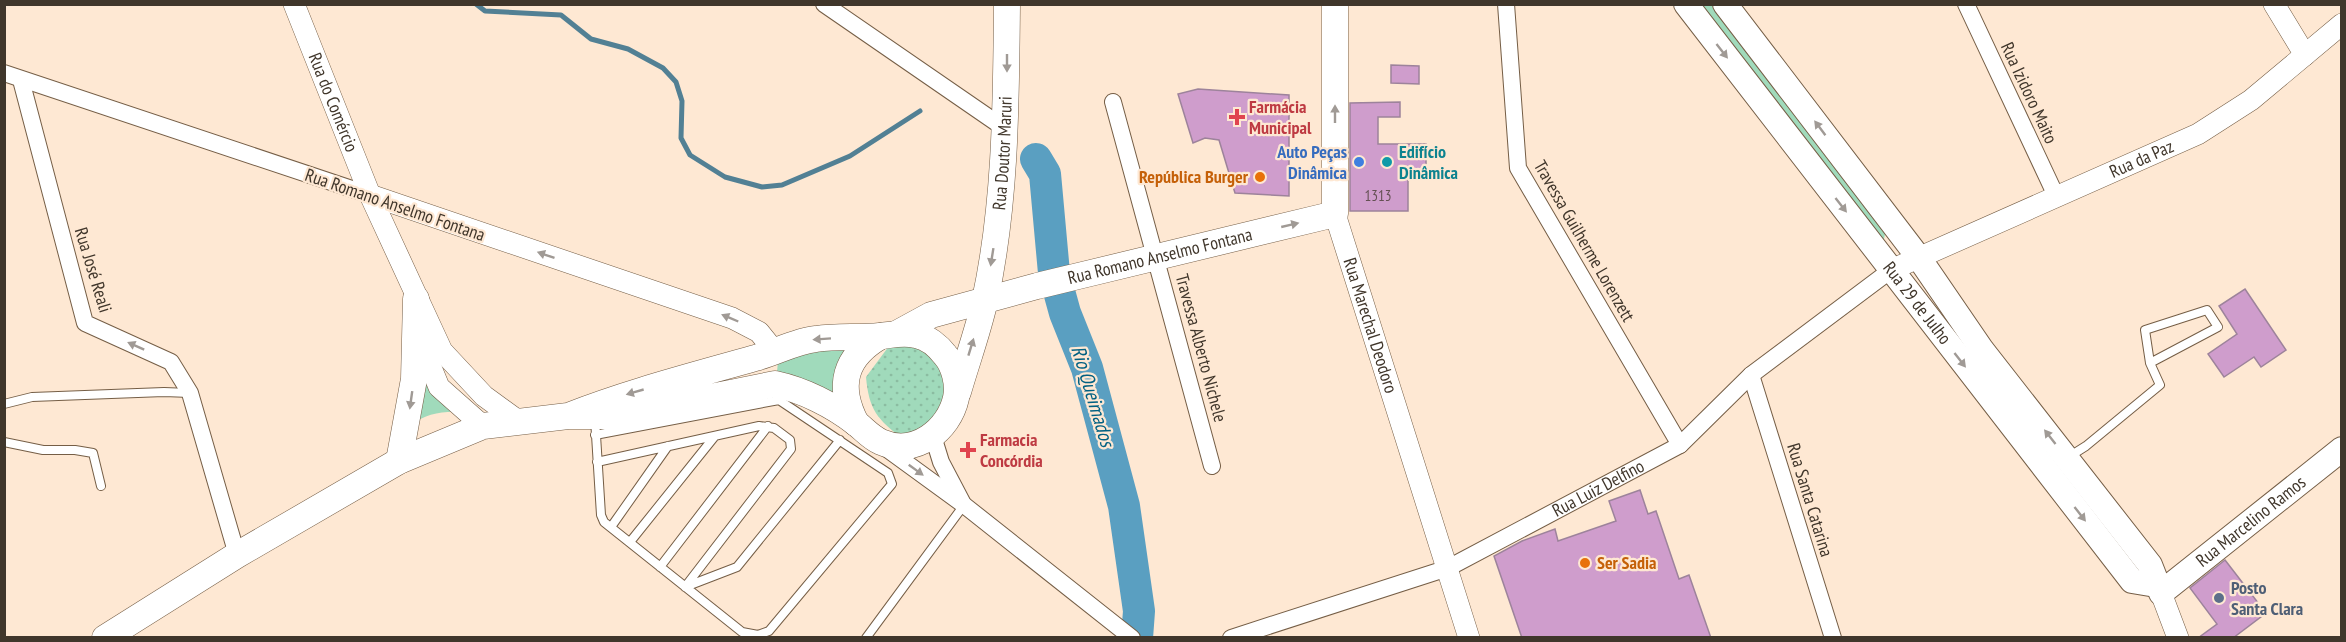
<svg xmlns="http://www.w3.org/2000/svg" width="2346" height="642" font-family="'PT Sans Narrow',sans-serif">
  <defs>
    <pattern id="park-dots" width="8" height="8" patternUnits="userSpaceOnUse" patternTransform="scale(1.5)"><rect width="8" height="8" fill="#a0dabb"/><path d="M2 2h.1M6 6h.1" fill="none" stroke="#8bbca1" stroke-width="1.8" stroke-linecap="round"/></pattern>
  </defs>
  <rect width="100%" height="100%" fill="#fee8d3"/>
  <path fill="#a0dabb" d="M 1697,5 L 1717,5 L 1886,229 L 1884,239 L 1873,238 Z
    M 843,345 L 849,349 L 835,395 L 777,372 L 778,361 Z
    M 419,359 L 461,412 C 440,411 427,414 408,426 Z"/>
  <path fill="url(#park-dots)" d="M 918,344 C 948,371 950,379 938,419 L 903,439 C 877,419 869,410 866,377 L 889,346 Z"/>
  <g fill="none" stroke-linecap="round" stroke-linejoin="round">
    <path stroke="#528094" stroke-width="5" d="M 476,4 L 485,11 L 561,15 L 591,39 L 628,49 L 663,68 L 676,82 L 682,101 L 681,138 L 690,155 L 725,177 L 762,187 L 782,185 L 850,156 L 920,111"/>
    <path stroke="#5a9fc1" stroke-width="32" d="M 1036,159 L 1045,174 L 1054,273 L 1065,313 L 1087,368 L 1124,506 L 1139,611 L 1137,638"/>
  </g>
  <path fill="#cf9dcc" stroke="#9d839b" stroke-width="1.5" d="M 1391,65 L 1419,66 L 1419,84 L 1391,83 Z
    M 1198,89 L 1289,95 L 1289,196 L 1235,193 L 1219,140 L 1205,138 L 1193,143 L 1178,94 Z
    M 1400,102 L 1400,117 L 1378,117 L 1378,144 L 1426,144 L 1426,178 L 1408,179 L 1408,211 L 1350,211 L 1350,103 Z
    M 2245,289 L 2286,350 L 2261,367 L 2254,357 L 2224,377 L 2208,354 L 2237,334 L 2219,306 Z
    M 1640,490 L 1648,514 L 1656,511 L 1679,579 L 1689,575 L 1711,638 L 1522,638 L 1494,556 L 1522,541 L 1555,529 L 1558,541 L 1616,521 L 1609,501 Z
    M 2225,560 L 2266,613 L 2233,638 L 2198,638 L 2217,624 L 2190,588 Z"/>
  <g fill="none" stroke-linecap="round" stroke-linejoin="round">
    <defs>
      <path id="service" d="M 4,404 L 32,397 L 164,392 L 190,393
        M 595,419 L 601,515 L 604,522 L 742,632 L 758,635 L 769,631 L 892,484 L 888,473 L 779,400 L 595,435
        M 4,442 L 43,450 L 75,450 L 93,453 L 101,486
        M 2067,458 L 2086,446 L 2160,385 L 2150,363 L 2145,330 L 2207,310 L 2218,327 L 2150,363
        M 597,462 L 759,426 L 774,428 L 790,440 L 791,449 L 685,587 L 737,567 L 840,440
        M 611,527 L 668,446
        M 630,542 L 715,436
        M 660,567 L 768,426
        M 866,638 L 964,505"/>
      <g id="minor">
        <path d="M 824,4 L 1007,130"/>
        <path d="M 1506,4 L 1518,168 L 1680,445"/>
        <path d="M 1966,4 L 2057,198"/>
        <path d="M 4,73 L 370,195"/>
        <path d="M 21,80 L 85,323 L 171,362 L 190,393 L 237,555"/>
        <path d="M 1113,102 L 1212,466"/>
        <path d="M 1751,375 L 1833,638"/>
        <path d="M 933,436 L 941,462 L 962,502"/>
        <path d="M 883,446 L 964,505 L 1132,638"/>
        <path id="s1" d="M 1231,638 L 1448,568 L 1680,445 L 1751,375 L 1891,270"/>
      </g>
      <g id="tertiary">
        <path id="s2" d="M 294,4 L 370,195 L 442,351 L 484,396 L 517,420"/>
        <path d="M 2274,4 L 2305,55"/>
        <path d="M 370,195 L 732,318 L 759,332 L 776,353"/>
        <path id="s3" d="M 1335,214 L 1469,638"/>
        <path id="s4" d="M 1891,270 L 2198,134 L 2251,100 L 2342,24"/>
        <path d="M 421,333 L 423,348 L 439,387 L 483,426"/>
        <path d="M 2161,593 L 2178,638"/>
      </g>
      <g id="secondary">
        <path id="s5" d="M 1686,4 L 2132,581 L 2156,585"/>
        <path id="s6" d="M 1725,4 L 1919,258 L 1982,350 L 2150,565 L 2161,593 L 2342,449"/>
      </g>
      <g id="primary">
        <path id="s7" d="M 898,333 L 931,315 L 1037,286 L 1335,214 L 1335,4"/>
        <path id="s8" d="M 958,392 C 967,361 978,331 985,300 C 1006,203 1006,103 1007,4"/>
        <path d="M 856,423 C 837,386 844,357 881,336"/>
        <path d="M 399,461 L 414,379 L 416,299"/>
        <path d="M 105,638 L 237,555 L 399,461 L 483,426 L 568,416 L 617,416 L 775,384 C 803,390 833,405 856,423 C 865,430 870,437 881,442 C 915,457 949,430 956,398 C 959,384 954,365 945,355 C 938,346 927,337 916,335 C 903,332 892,335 880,336 C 858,338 837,336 816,339 C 795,341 775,353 755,358 C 692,376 629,392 568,416"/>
      </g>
    </defs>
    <use href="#service" stroke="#755e46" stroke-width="10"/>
    <use href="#minor" stroke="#755e46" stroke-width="18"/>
    <use href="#tertiary" stroke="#755e46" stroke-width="22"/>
    <use href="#secondary" stroke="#755e46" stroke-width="26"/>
    <use href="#primary" stroke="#755e46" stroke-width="27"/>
    <use href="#service" stroke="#fff" stroke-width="8"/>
    <use href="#minor" stroke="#fff" stroke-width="16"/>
    <use href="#tertiary" stroke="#fff" stroke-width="21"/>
    <use href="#secondary" stroke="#fff" stroke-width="24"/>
    <use href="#primary" stroke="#fff" stroke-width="26"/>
  </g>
  <defs><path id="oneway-solid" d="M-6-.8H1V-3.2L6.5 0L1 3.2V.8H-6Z" transform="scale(1.5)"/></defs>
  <g fill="#a09a95">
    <use href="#oneway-solid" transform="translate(1722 51) rotate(52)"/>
    <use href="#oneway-solid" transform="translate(1007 63) rotate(90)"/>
    <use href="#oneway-solid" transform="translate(1335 114) rotate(-90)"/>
    <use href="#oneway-solid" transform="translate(1820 128) rotate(-127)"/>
    <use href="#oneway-solid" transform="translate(1841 205) rotate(52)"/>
    <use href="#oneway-solid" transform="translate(1290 225) rotate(-13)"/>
    <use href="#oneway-solid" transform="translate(546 255) rotate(-161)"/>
    <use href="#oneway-solid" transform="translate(992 257) rotate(99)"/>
    <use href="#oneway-solid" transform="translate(730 318) rotate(-157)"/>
    <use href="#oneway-solid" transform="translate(822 339) rotate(176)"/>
    <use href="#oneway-solid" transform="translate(136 346) rotate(-156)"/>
    <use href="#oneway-solid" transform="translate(971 347) rotate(-73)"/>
    <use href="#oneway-solid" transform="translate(1960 360) rotate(52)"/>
    <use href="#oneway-solid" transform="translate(635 392) rotate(164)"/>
    <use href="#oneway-solid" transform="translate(411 400) rotate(98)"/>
    <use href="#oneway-solid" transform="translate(2050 437) rotate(-128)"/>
    <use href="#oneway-solid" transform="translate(916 470) rotate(36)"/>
    <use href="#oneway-solid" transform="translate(2080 514) rotate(52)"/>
  </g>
  <g fill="#e0444e" stroke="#fee8d3" stroke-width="2">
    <path d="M1234 108h6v6h6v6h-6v6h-6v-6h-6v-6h6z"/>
    <path d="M965 441h6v6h6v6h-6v6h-6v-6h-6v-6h6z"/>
  </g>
  <circle fill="#3f7fe0" stroke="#fee8d3" stroke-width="2" cx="1359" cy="162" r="6"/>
  <circle fill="#0f9aa8" stroke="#fee8d3" stroke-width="2" cx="1387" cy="162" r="6"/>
  <g fill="#e8710a" stroke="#fee8d3" stroke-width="2">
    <circle cx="1260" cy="177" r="6"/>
    <circle cx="1585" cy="563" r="6"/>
  </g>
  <circle fill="#5c6f8a" stroke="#fee8d3" stroke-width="2" cx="2219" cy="598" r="6"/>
  <g text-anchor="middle" stroke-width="4.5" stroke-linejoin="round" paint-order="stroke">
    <g font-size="15" fill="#645053">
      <text x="1378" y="201">1313</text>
    </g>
    <g font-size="18" fill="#40362b" stroke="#fee8d3">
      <text transform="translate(2029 93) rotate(65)" y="6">Rua Izidoro Maito</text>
      <text dy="6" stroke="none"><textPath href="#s2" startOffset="106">Rua do Comércio</textPath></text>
      <text dy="6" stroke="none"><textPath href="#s8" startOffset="244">Rua Doutor Maruri</textPath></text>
      <text dy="6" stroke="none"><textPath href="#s4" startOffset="274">Rua da Paz</textPath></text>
      <text transform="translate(395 205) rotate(19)" y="6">Rua Romano Anselmo Fontana</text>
      <text transform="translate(1584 241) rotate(60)" y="6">Travessa Guilherme Lorenzett</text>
      <text dy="6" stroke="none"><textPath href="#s7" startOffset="274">Rua Romano Anselmo Fontana</textPath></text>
      <text transform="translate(93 270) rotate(73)" y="6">Rua José Reali</text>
      <text dy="6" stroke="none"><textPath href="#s5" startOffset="378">Rua 29 de Julho</textPath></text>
      <text dy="6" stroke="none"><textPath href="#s3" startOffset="117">Rua Marechal Deodoro</textPath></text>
      <text transform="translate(1201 348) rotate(75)" y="6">Travessa Alberto Nichele</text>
      <text dy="6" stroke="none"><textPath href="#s1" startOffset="398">Rua Luiz Delfino</textPath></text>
      <text transform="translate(1810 500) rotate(73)" y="6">Rua Santa Catarina</text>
      <text dy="6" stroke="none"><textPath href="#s6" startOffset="849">Rua Marcelino Ramos</textPath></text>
    </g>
    <g font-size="18" font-weight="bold" fill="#be3a42" stroke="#fee8d3" text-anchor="start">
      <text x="1249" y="113">Farmácia<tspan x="1249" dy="21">Municipal</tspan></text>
      <text x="980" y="446">Farmacia<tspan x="980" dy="21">Concórdia</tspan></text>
    </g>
    <g font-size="18" font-weight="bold" fill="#366cbe" stroke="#fee8d3" text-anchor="end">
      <text x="1347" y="158">Auto Peças<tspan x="1347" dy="21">Dinâmica</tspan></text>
    </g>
    <g font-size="18" font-weight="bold" fill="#0d838f" stroke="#fee8d3" text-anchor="start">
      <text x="1399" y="158">Edifício<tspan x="1399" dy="21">Dinâmica</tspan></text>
    </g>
    <g font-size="18" font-weight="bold" fill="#c56008" stroke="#fee8d3" text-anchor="end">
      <text x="1248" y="183">República Burger</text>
      <text x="1597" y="569" text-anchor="start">Ser Sadia</text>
    </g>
    <g font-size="18" font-weight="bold" fill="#4e5e75" stroke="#fee8d3" text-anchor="start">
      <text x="2231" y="594">Posto<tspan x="2231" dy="21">Santa Clara</tspan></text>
    </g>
    <g font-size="20" font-style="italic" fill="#016082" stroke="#fee8d3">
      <text transform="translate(1093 396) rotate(73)" y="7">Rio Queimados</text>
    </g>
  </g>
  <rect width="2346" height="642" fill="none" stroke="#40362b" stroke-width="12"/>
</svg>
